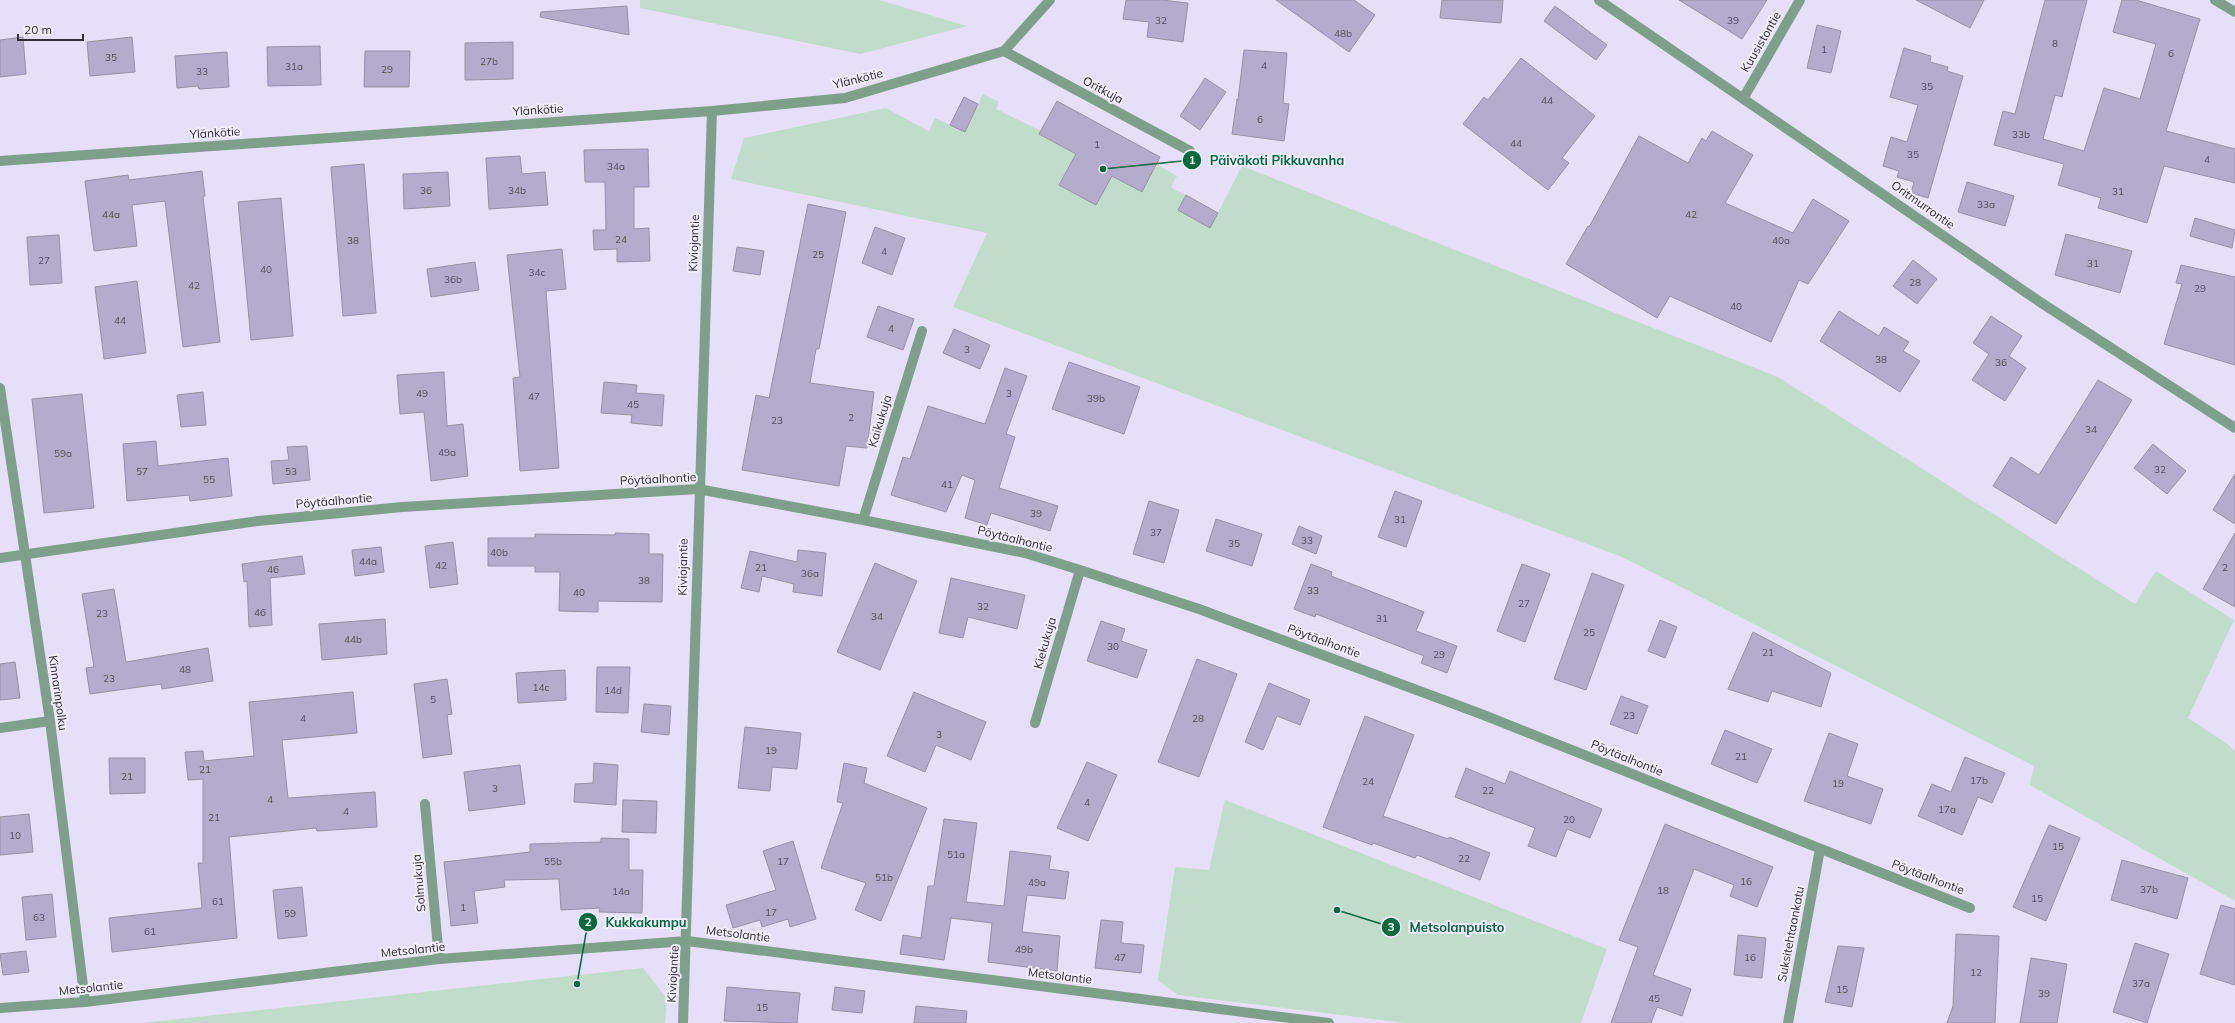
<svg xmlns="http://www.w3.org/2000/svg" width="2235" height="1023" font-family="Mulish,sans-serif">
  <rect width="100%" height="100%" fill="#e5dff9"/>
  <path fill="#c2dccb" d="M 640,0 L 879,0 L 967,26 L 860,54 L 640,8 Z
    M 983,94 L 999,102 L 996,109 L 1041,131 L 1039,134 L 1076,154 L 1059,185 L 1096,205 L 1112,176 L 1141,192 L 1156,164 L 1177,176 L 1171,187 L 1218,213 L 1242,166 L 1778,377 L 2135,604 L 2156,571 L 2234,620 L 2188,718 L 2229,745 L 2235,752 L 2235,901 L 2030,785 L 2034,766 L 1622,557 L 953,307 L 987,233 L 731,179 L 744,138 L 886,108 L 932,133 L 929,131 L 935,118 L 965,132 Z
    M 1225,800 L 1607,949 L 1581,1023 L 1406,1023 L 1178,995 L 1158,980 L 1175,867 L 1209,870 Z
    M 643,968 L 667,999 L 665,1023 L 142,1023 Z"/>
  <path fill="#b4accc" stroke="#9691a8" d="M 1126,0 L 1162,0 L 1188,3 L 1183,42 L 1147,37 L 1149,22 L 1123,19 Z
    M 1276,0 L 1354,0 L 1375,15 L 1349,52 Z
    M 1442,0 L 1503,0 L 1501,23 L 1440,18 Z
    M 1679,0 L 1767,0 L 1742,39 Z
    M 1916,0 L 1984,0 L 1970,28 Z
    M 2045,0 L 2087,0 L 2062,97 L 2055,95 L 2043,139 L 2084,151 L 2104,88 L 2140,99 L 2156,44 L 2113,32 L 2122,0 L 2136,0 L 2200,19 L 2166,131 L 2235,149 L 2235,183 L 2164,166 L 2147,223 L 2098,208 L 2101,198 L 2058,185 L 2064,164 L 1994,145 L 2003,111 L 2015,114 Z
    M 627,6 L 629,35 L 540,17 L 541,12 Z
    M 1555,6 L 1607,45 L 1596,60 L 1544,21 Z
    M 1817,25 L 1841,31 L 1831,73 L 1807,68 Z
    M 23,37 L 26,74 L 0,77 L 0,40 Z
    M 132,37 L 135,72 L 90,76 L 87,42 Z
    M 513,42 L 513,79 L 465,80 L 465,43 Z
    M 320,46 L 321,85 L 268,86 L 267,47 Z
    M 1904,48 L 1931,56 L 1930,62 L 1948,67 L 1947,71 L 1963,76 L 1928,198 L 1911,193 L 1914,182 L 1897,177 L 1899,171 L 1883,166 L 1891,137 L 1907,142 L 1918,105 L 1890,97 Z
    M 1244,50 L 1287,53 L 1283,103 L 1289,104 L 1284,141 L 1232,134 L 1237,99 L 1238,100 Z
    M 365,51 L 410,51 L 409,87 L 364,87 Z
    M 227,52 L 229,87 L 199,89 L 198,86 L 177,88 L 175,56 Z
    M 1521,58 L 1595,116 L 1562,158 L 1569,163 L 1548,190 L 1463,124 L 1484,97 L 1488,100 Z
    M 1205,78 L 1226,92 L 1200,130 L 1180,116 Z
    M 964,97 L 978,104 L 965,132 L 950,125 Z
    M 1057,101 L 1160,157 L 1142,192 L 1112,176 L 1096,205 L 1059,185 L 1076,154 L 1039,134 Z
    M 1712,131 L 1753,155 L 1725,203 L 1793,233 L 1813,199 L 1849,221 L 1808,284 L 1799,280 L 1771,342 L 1670,296 L 1657,318 L 1566,264 L 1588,226 L 1589,227 L 1639,136 L 1688,163 L 1702,138 L 1706,141 Z
    M 648,149 L 649,187 L 634,187 L 634,229 L 649,228 L 650,261 L 617,262 L 617,249 L 594,250 L 593,230 L 606,230 L 605,182 L 585,182 L 584,150 Z
    M 520,156 L 522,174 L 545,172 L 548,205 L 489,209 L 486,158 Z
    M 364,164 L 376,313 L 343,316 L 331,167 Z
    M 202,171 L 205,196 L 203,197 L 220,342 L 183,347 L 165,201 L 132,205 L 137,246 L 94,251 L 85,181 L 128,175 L 129,180 Z
    M 448,172 L 450,206 L 404,209 L 403,174 Z
    M 1967,182 L 2014,196 L 2005,226 L 1958,212 Z
    M 1186,195 L 1218,213 L 1210,228 L 1178,210 Z
    M 281,198 L 293,336 L 251,340 L 238,202 Z
    M 808,204 L 846,212 L 819,349 L 816,349 L 810,383 L 874,392 L 867,448 L 846,446 L 839,486 L 742,470 L 756,395 L 769,398 Z
    M 2195,218 L 2235,230 L 2232,248 L 2190,236 Z
    M 875,227 L 905,238 L 892,275 L 862,263 Z
    M 2066,234 L 2132,251 L 2120,293 L 2055,275 Z
    M 59,235 L 62,283 L 30,285 L 27,237 Z
    M 737,247 L 764,251 L 760,275 L 733,271 Z
    M 562,249 L 566,289 L 546,291 L 559,468 L 520,471 L 513,378 L 520,377 L 507,255 Z
    M 1913,260 L 1937,279 L 1917,304 L 1893,286 Z
    M 475,262 L 479,290 L 431,297 L 427,269 Z
    M 2181,265 L 2235,277 L 2235,365 L 2164,344 L 2182,284 L 2176,283 Z
    M 137,281 L 146,353 L 104,359 L 95,287 Z
    M 878,306 L 914,319 L 903,350 L 867,337 Z
    M 1839,311 L 1879,336 L 1884,327 L 1909,342 L 1903,351 L 1920,361 L 1900,392 L 1820,341 Z
    M 1991,316 L 2022,336 L 2009,356 L 2026,368 L 2005,401 L 1972,380 L 1989,354 L 1973,343 Z
    M 954,329 L 990,345 L 980,369 L 943,353 Z
    M 1069,362 L 1140,387 L 1124,434 L 1052,409 Z
    M 1005,368 L 1027,376 L 1006,434 L 1015,437 L 999,488 L 1058,506 L 1050,531 L 991,513 L 987,525 L 965,518 L 975,480 L 962,475 L 946,512 L 891,495 L 903,457 L 910,459 L 928,406 L 985,424 Z
    M 444,372 L 447,426 L 463,424 L 468,476 L 431,481 L 424,412 L 400,414 L 397,375 Z
    M 2098,380 L 2132,400 L 2056,524 L 1993,486 L 2011,457 L 2039,475 Z
    M 604,382 L 637,385 L 636,393 L 664,395 L 662,426 L 631,423 L 632,415 L 601,413 Z
    M 203,392 L 206,425 L 181,427 L 177,395 Z
    M 82,394 L 94,508 L 44,513 L 32,399 Z
    M 156,441 L 158,466 L 228,458 L 232,496 L 190,501 L 189,495 L 127,501 L 123,444 Z
    M 2153,444 L 2186,471 L 2167,494 L 2134,468 Z
    M 307,446 L 310,480 L 273,484 L 271,461 L 289,460 L 287,447 Z
    M 2235,474 L 2235,524 L 2213,510 Z
    M 1395,491 L 1422,501 L 1406,547 L 1378,537 Z
    M 1149,501 L 1179,510 L 1164,563 L 1133,554 Z
    M 1216,519 L 1262,534 L 1252,566 L 1206,551 Z
    M 1299,526 L 1322,536 L 1316,554 L 1292,544 Z
    M 615,533 L 649,534 L 649,554 L 663,554 L 662,602 L 598,601 L 598,612 L 559,611 L 560,572 L 535,572 L 535,566 L 488,566 L 488,538 L 535,538 L 535,534 L 615,535 Z
    M 2235,533 L 2235,607 L 2203,589 Z
    M 453,542 L 458,584 L 430,588 L 425,546 Z
    M 381,547 L 384,572 L 355,576 L 352,550 Z
    M 798,550 L 826,553 L 822,596 L 793,592 L 794,584 L 762,576 L 759,592 L 741,588 L 750,551 L 797,562 Z
    M 302,556 L 305,574 L 270,578 L 272,625 L 249,627 L 247,581 L 244,582 L 242,564 Z
    M 875,563 L 917,581 L 880,670 L 837,652 Z
    M 1311,564 L 1332,572 L 1331,576 L 1424,612 L 1416,631 L 1457,646 L 1447,673 L 1421,663 L 1424,656 L 1316,614 L 1315,617 L 1294,609 Z
    M 1522,564 L 1550,574 L 1525,642 L 1497,631 Z
    M 1592,573 L 1624,585 L 1586,690 L 1554,679 Z
    M 951,578 L 1025,595 L 1017,629 L 968,617 L 963,638 L 939,633 Z
    M 114,589 L 126,662 L 208,648 L 213,681 L 162,689 L 161,684 L 90,694 L 86,668 L 94,667 L 82,594 Z
    M 385,619 L 387,654 L 322,660 L 319,624 Z
    M 1660,620 L 1677,627 L 1665,658 L 1648,651 Z
    M 1101,621 L 1125,629 L 1121,641 L 1147,650 L 1137,678 L 1087,661 Z
    M 1753,632 L 1831,673 L 1821,707 L 1772,691 L 1768,702 L 1728,689 Z
    M 1197,659 L 1237,674 L 1199,777 L 1158,762 Z
    M 15,662 L 20,698 L 0,700 L 0,664 Z
    M 597,667 L 630,667 L 628,713 L 596,712 Z
    M 565,670 L 566,700 L 518,703 L 516,673 Z
    M 447,679 L 452,714 L 447,715 L 452,754 L 423,758 L 414,684 Z
    M 1269,683 L 1310,700 L 1300,725 L 1277,716 L 1263,750 L 1245,742 Z
    M 353,692 L 357,733 L 282,740 L 288,798 L 375,792 L 377,827 L 317,831 L 316,828 L 229,837 L 237,938 L 112,952 L 109,918 L 202,908 L 198,863 L 203,863 L 203,779 L 188,780 L 185,752 L 203,751 L 204,761 L 254,756 L 249,702 Z
    M 914,692 L 986,722 L 971,760 L 936,745 L 925,772 L 887,756 Z
    M 1621,696 L 1648,706 L 1637,734 L 1610,724 Z
    M 644,704 L 671,706 L 669,735 L 641,732 Z
    M 1365,716 L 1414,735 L 1383,816 L 1448,839 L 1449,837 L 1490,853 L 1480,880 L 1417,855 L 1415,858 L 1373,843 L 1372,845 L 1323,827 Z
    M 745,727 L 801,733 L 797,769 L 772,767 L 770,791 L 738,788 Z
    M 1725,730 L 1772,749 L 1757,783 L 1711,764 Z
    M 1829,733 L 1858,744 L 1847,776 L 1883,789 L 1871,824 L 1804,801 Z
    M 1965,757 L 2005,773 L 1992,803 L 1978,797 L 1962,835 L 1918,816 L 1932,784 L 1951,792 Z
    M 109,758 L 145,758 L 145,793 L 110,794 Z
    M 1087,762 L 1117,775 L 1088,841 L 1057,828 Z
    M 594,763 L 618,765 L 616,805 L 574,802 L 575,784 L 593,783 Z
    M 844,763 L 867,768 L 864,783 L 927,808 L 881,921 L 855,910 L 866,883 L 821,868 L 843,803 L 837,802 Z
    M 520,765 L 525,804 L 469,811 L 464,772 Z
    M 1466,768 L 1505,784 L 1510,771 L 1602,809 L 1590,838 L 1567,829 L 1556,857 L 1528,846 L 1535,828 L 1455,797 Z
    M 623,800 L 657,801 L 656,833 L 622,832 Z
    M 29,814 L 33,852 L 0,855 L 0,817 Z
    M 944,819 L 977,823 L 966,902 L 1004,906 L 1010,851 L 1051,856 L 1049,869 L 1069,872 L 1065,899 L 1027,895 L 1022,932 L 1060,936 L 1057,971 L 988,962 L 992,923 L 951,918 L 944,960 L 900,954 L 903,935 L 921,938 L 928,886 L 934,886 Z
    M 1665,824 L 1773,867 L 1757,907 L 1730,896 L 1734,885 L 1694,869 L 1653,975 L 1691,989 L 1682,1016 L 1657,1007 L 1651,1023 L 1611,1023 L 1638,947 L 1619,940 Z
    M 2049,825 L 2080,838 L 2046,921 L 2013,907 Z
    M 601,838 L 629,839 L 629,870 L 643,870 L 642,913 L 599,912 L 600,908 L 561,910 L 559,879 L 504,880 L 505,887 L 474,891 L 478,923 L 451,926 L 444,862 L 530,852 L 530,844 L 601,842 Z
    M 793,841 L 816,919 L 790,927 L 788,919 L 762,927 L 760,920 L 733,928 L 726,905 L 776,890 L 763,851 Z
    M 2122,860 L 2188,878 L 2177,919 L 2111,900 Z
    M 302,887 L 307,936 L 278,939 L 273,890 Z
    M 52,894 L 56,937 L 26,940 L 22,897 Z
    M 2221,905 L 2235,909 L 2235,985 L 2200,974 Z
    M 1101,920 L 1123,922 L 1121,943 L 1144,945 L 1141,973 L 1095,968 Z
    M 1956,934 L 1999,936 L 1995,1023 L 1947,1023 L 1953,1006 Z
    M 1738,935 L 1766,938 L 1762,978 L 1734,975 Z
    M 2135,943 L 2169,954 L 2147,1023 L 2113,1012 Z
    M 1838,946 L 1864,948 L 1852,1007 L 1825,1002 Z
    M 26,951 L 29,972 L 3,975 L 0,954 Z
    M 2031,958 L 2067,964 L 2057,1023 L 2020,1023 Z
    M 727,987 L 800,993 L 797,1023 L 724,1021 Z
    M 835,987 L 865,991 L 862,1013 L 832,1010 Z
    M 916,1006 L 967,1011 L 966,1023 L 914,1023 Z"/>
  <g fill="none" stroke-linecap="round" stroke-linejoin="round">
    <path stroke="#7e9f8a" stroke-width="10" d="M 1599,0 L 2040,302 L 2235,428
      M 2215,0 L 2235,12
      M 1004,51 L 1190,151
      M 1744,97 L 1800,0
      M 0,161 L 712,111 L 845,98 L 1004,51 L 1050,0
      M 0,388 L 50,721 L 85,1002
      M 863,520 L 922,331
      M 0,558 L 258,521 L 402,507 L 698,489 L 863,520 L 1025,553 L 1080,570 L 1199,609 L 1481,714 L 1970,908
      M 1035,723 L 1080,570
      M 0,728 L 50,721
      M 425,804 L 439,959
      M 0,1008 L 85,1002 L 439,959 L 687,941 L 1329,1023
      M 683,1023 C 694,719 701,415 712,111
      M 1788,1023 L 1820,849"/>
  </g>
  <g text-anchor="middle" stroke-width="4" stroke-linejoin="round" paint-order="stroke">
    <g font-size="10" fill="#514e5d">
      <text x="1161" y="24">32</text>
      <text x="1733" y="24">39</text>
      <text x="1343" y="37">48b</text>
      <text x="2055" y="47">8</text>
      <text x="1824" y="53">1</text>
      <text x="2171" y="57">6</text>
      <text x="111" y="61">35</text>
      <text x="489" y="65">27b</text>
      <text x="1264" y="69">4</text>
      <text x="294" y="70">31a</text>
      <text x="387" y="73">29</text>
      <text x="202" y="75">33</text>
      <text x="1927" y="90">35</text>
      <text x="1547" y="104">44</text>
      <text x="1260" y="123">6</text>
      <text x="2021" y="138">33b</text>
      <text x="1516" y="147">44</text>
      <text x="1097" y="148">1</text>
      <text x="1913" y="158">35</text>
      <text x="2207" y="163">4</text>
      <text x="616" y="170">34a</text>
      <text x="426" y="194">36</text>
      <text x="517" y="194">34b</text>
      <text x="2118" y="195">31</text>
      <text x="1986" y="208">33a</text>
      <text x="111" y="218">44a</text>
      <text x="1691" y="218">42</text>
      <text x="621" y="243">24</text>
      <text x="353" y="244">38</text>
      <text x="1781" y="244">40a</text>
      <text x="884" y="255">4</text>
      <text x="818" y="258">25</text>
      <text x="44" y="264">27</text>
      <text x="2093" y="267">31</text>
      <text x="266" y="273">40</text>
      <text x="537" y="276">34c</text>
      <text x="453" y="283">36b</text>
      <text x="1915" y="286">28</text>
      <text x="194" y="289">42</text>
      <text x="2200" y="292">29</text>
      <text x="1736" y="310">40</text>
      <text x="120" y="324">44</text>
      <text x="891" y="332">4</text>
      <text x="967" y="353">3</text>
      <text x="1881" y="363">38</text>
      <text x="2001" y="366">36</text>
      <text x="422" y="397">49</text>
      <text x="1009" y="397">3</text>
      <text x="534" y="400">47</text>
      <text x="1096" y="402">39b</text>
      <text x="633" y="408">45</text>
      <text x="851" y="421">2</text>
      <text x="777" y="424">23</text>
      <text x="2091" y="433">34</text>
      <text x="447" y="456">49a</text>
      <text x="63" y="457">59a</text>
      <text x="2160" y="473">32</text>
      <text x="142" y="475">57</text>
      <text x="291" y="475">53</text>
      <text x="209" y="483">55</text>
      <text x="947" y="488">41</text>
      <text x="1036" y="517">39</text>
      <text x="1400" y="523">31</text>
      <text x="1156" y="536">37</text>
      <text x="1307" y="544">33</text>
      <text x="1234" y="547">35</text>
      <text x="499" y="556">40b</text>
      <text x="368" y="565">44a</text>
      <text x="441" y="569">42</text>
      <text x="761" y="571">21</text>
      <text x="2225" y="571">2</text>
      <text x="273" y="573">46</text>
      <text x="810" y="577">36a</text>
      <text x="644" y="584">38</text>
      <text x="1313" y="594">33</text>
      <text x="579" y="596">40</text>
      <text x="1524" y="607">27</text>
      <text x="983" y="610">32</text>
      <text x="260" y="616">46</text>
      <text x="102" y="617">23</text>
      <text x="877" y="620">34</text>
      <text x="1382" y="622">31</text>
      <text x="1589" y="636">25</text>
      <text x="353" y="643">44b</text>
      <text x="1113" y="650">30</text>
      <text x="1768" y="656">21</text>
      <text x="1439" y="658">29</text>
      <text x="185" y="673">48</text>
      <text x="109" y="682">23</text>
      <text x="541" y="691">14c</text>
      <text x="613" y="694">14d</text>
      <text x="433" y="703">5</text>
      <text x="1629" y="719">23</text>
      <text x="303" y="722">4</text>
      <text x="1198" y="722">28</text>
      <text x="939" y="738">3</text>
      <text x="771" y="754">19</text>
      <text x="1741" y="760">21</text>
      <text x="205" y="773">21</text>
      <text x="127" y="780">21</text>
      <text x="1979" y="784">17b</text>
      <text x="1368" y="785">24</text>
      <text x="1838" y="787">19</text>
      <text x="495" y="792">3</text>
      <text x="1488" y="794">22</text>
      <text x="270" y="803">4</text>
      <text x="1087" y="806">4</text>
      <text x="1947" y="813">17a</text>
      <text x="346" y="815">4</text>
      <text x="214" y="821">21</text>
      <text x="1569" y="823">20</text>
      <text x="15" y="839">10</text>
      <text x="2058" y="850">15</text>
      <text x="956" y="858">51a</text>
      <text x="1464" y="862">22</text>
      <text x="553" y="865">55b</text>
      <text x="783" y="865">17</text>
      <text x="884" y="881">51b</text>
      <text x="1746" y="885">16</text>
      <text x="1037" y="886">49a</text>
      <text x="2149" y="893">37b</text>
      <text x="1663" y="894">18</text>
      <text x="621" y="895">14a</text>
      <text x="2037" y="902">15</text>
      <text x="218" y="905">61</text>
      <text x="463" y="911">1</text>
      <text x="771" y="916">17</text>
      <text x="290" y="917">59</text>
      <text x="39" y="921">63</text>
      <text x="150" y="935">61</text>
      <text x="1024" y="953">49b</text>
      <text x="1120" y="961">47</text>
      <text x="1750" y="961">16</text>
      <text x="1976" y="976">12</text>
      <text x="2141" y="987">37a</text>
      <text x="1842" y="993">15</text>
      <text x="2044" y="997">39</text>
      <text x="1654" y="1002">45</text>
      <text x="762" y="1011">15</text>
    </g>
    <g font-size="12" fill="#302e38" stroke="#f2eefe">
      <text transform="translate(1761 42) rotate(-60)" y="4">Kuusistontie</text>
      <text transform="translate(858 79) rotate(-14)" y="4">Ylänkötie</text>
      <text transform="translate(1103 90) rotate(28)" y="4">Oritkuja</text>
      <text transform="translate(538 110) rotate(-4)" y="4">Ylänkötie</text>
      <text transform="translate(215 133) rotate(-4)" y="4">Ylänkötie</text>
      <text transform="translate(1923 205) rotate(35)" y="4">Oritmurrontie</text>
      <text transform="translate(694 243) rotate(-88)" y="4">Kiviojantie</text>
      <text transform="translate(880 421) rotate(-73)" y="4">Kaikukuja</text>
      <text transform="translate(658 479) rotate(-3)" y="4">Pöytäalhontie</text>
      <text transform="translate(334 501) rotate(-5)" y="4">Pöytäalhontie</text>
      <text transform="translate(1015 539) rotate(14)" y="4">Pöytäalhontie</text>
      <text transform="translate(683 567) rotate(-89)" y="4">Kiviojantie</text>
      <text transform="translate(1324 641) rotate(20)" y="4">Pöytäalhontie</text>
      <text transform="translate(1045 643) rotate(-74)" y="4">Kiekukuja</text>
      <text transform="translate(58 693) rotate(82)" y="4">Kinnarinpolku</text>
      <text transform="translate(1627 758) rotate(22)" y="4">Pöytäalhontie</text>
      <text transform="translate(1928 877) rotate(21)" y="4">Pöytäalhontie</text>
      <text transform="translate(419 883) rotate(-95)" y="4">Solmukuja</text>
      <text transform="translate(738 934) rotate(7)" y="4">Metsolantie</text>
      <text transform="translate(1791 934) rotate(-79)" y="4">Suksitehtaankatu</text>
      <text transform="translate(413 950) rotate(-6)" y="4">Metsolantie</text>
      <text transform="translate(673 974) rotate(-87)" y="4">Kiviojantie</text>
      <text transform="translate(1060 976) rotate(7)" y="4">Metsolantie</text>
      <text transform="translate(91 988) rotate(-6)" y="4">Metsolantie</text>
    </g>
  </g>
  <path fill="none" stroke="#02683e" stroke-width="1.5" d="M1103 169L1192 160M577 984L588 922M1337 910L1391 927"/>
  <g fill="#02683e" stroke="#f2eefe" stroke-width="1.5">
    <circle cx="1103" cy="169" r="4"/>
    <circle cx="577" cy="984" r="4"/>
    <circle cx="1337" cy="910" r="4"/>
    <circle cx="1192" cy="160" r="10"/>
    <circle cx="588" cy="922" r="10"/>
    <circle cx="1391" cy="927" r="10"/>
  </g>
  <g font-size="12" text-anchor="middle" font-weight="bold" fill="#fff">
    <text x="1192" y="164">1</text>
    <text x="588" y="926">2</text>
    <text x="1391" y="931">3</text>
  </g>
  <g font-size="13" text-anchor="middle" font-weight="bold" fill="#02683e" stroke="#f2eefe" stroke-width="4" stroke-linejoin="round" paint-order="stroke">
    <text x="1277" y="165">Päiväkoti Pikkuvanha</text>
    <text x="646" y="927">Kukkakumpu</text>
    <text x="1457" y="932">Metsolanpuisto</text>
  </g>
  <path d="M18 34v6h65v-6" fill="none" stroke="#302e38" stroke-width="2"/>
  <text x="24" y="34" font-size="12" fill="#302e38" stroke="#f2eefe" stroke-width="3" paint-order="stroke">20 m</text>
</svg>
